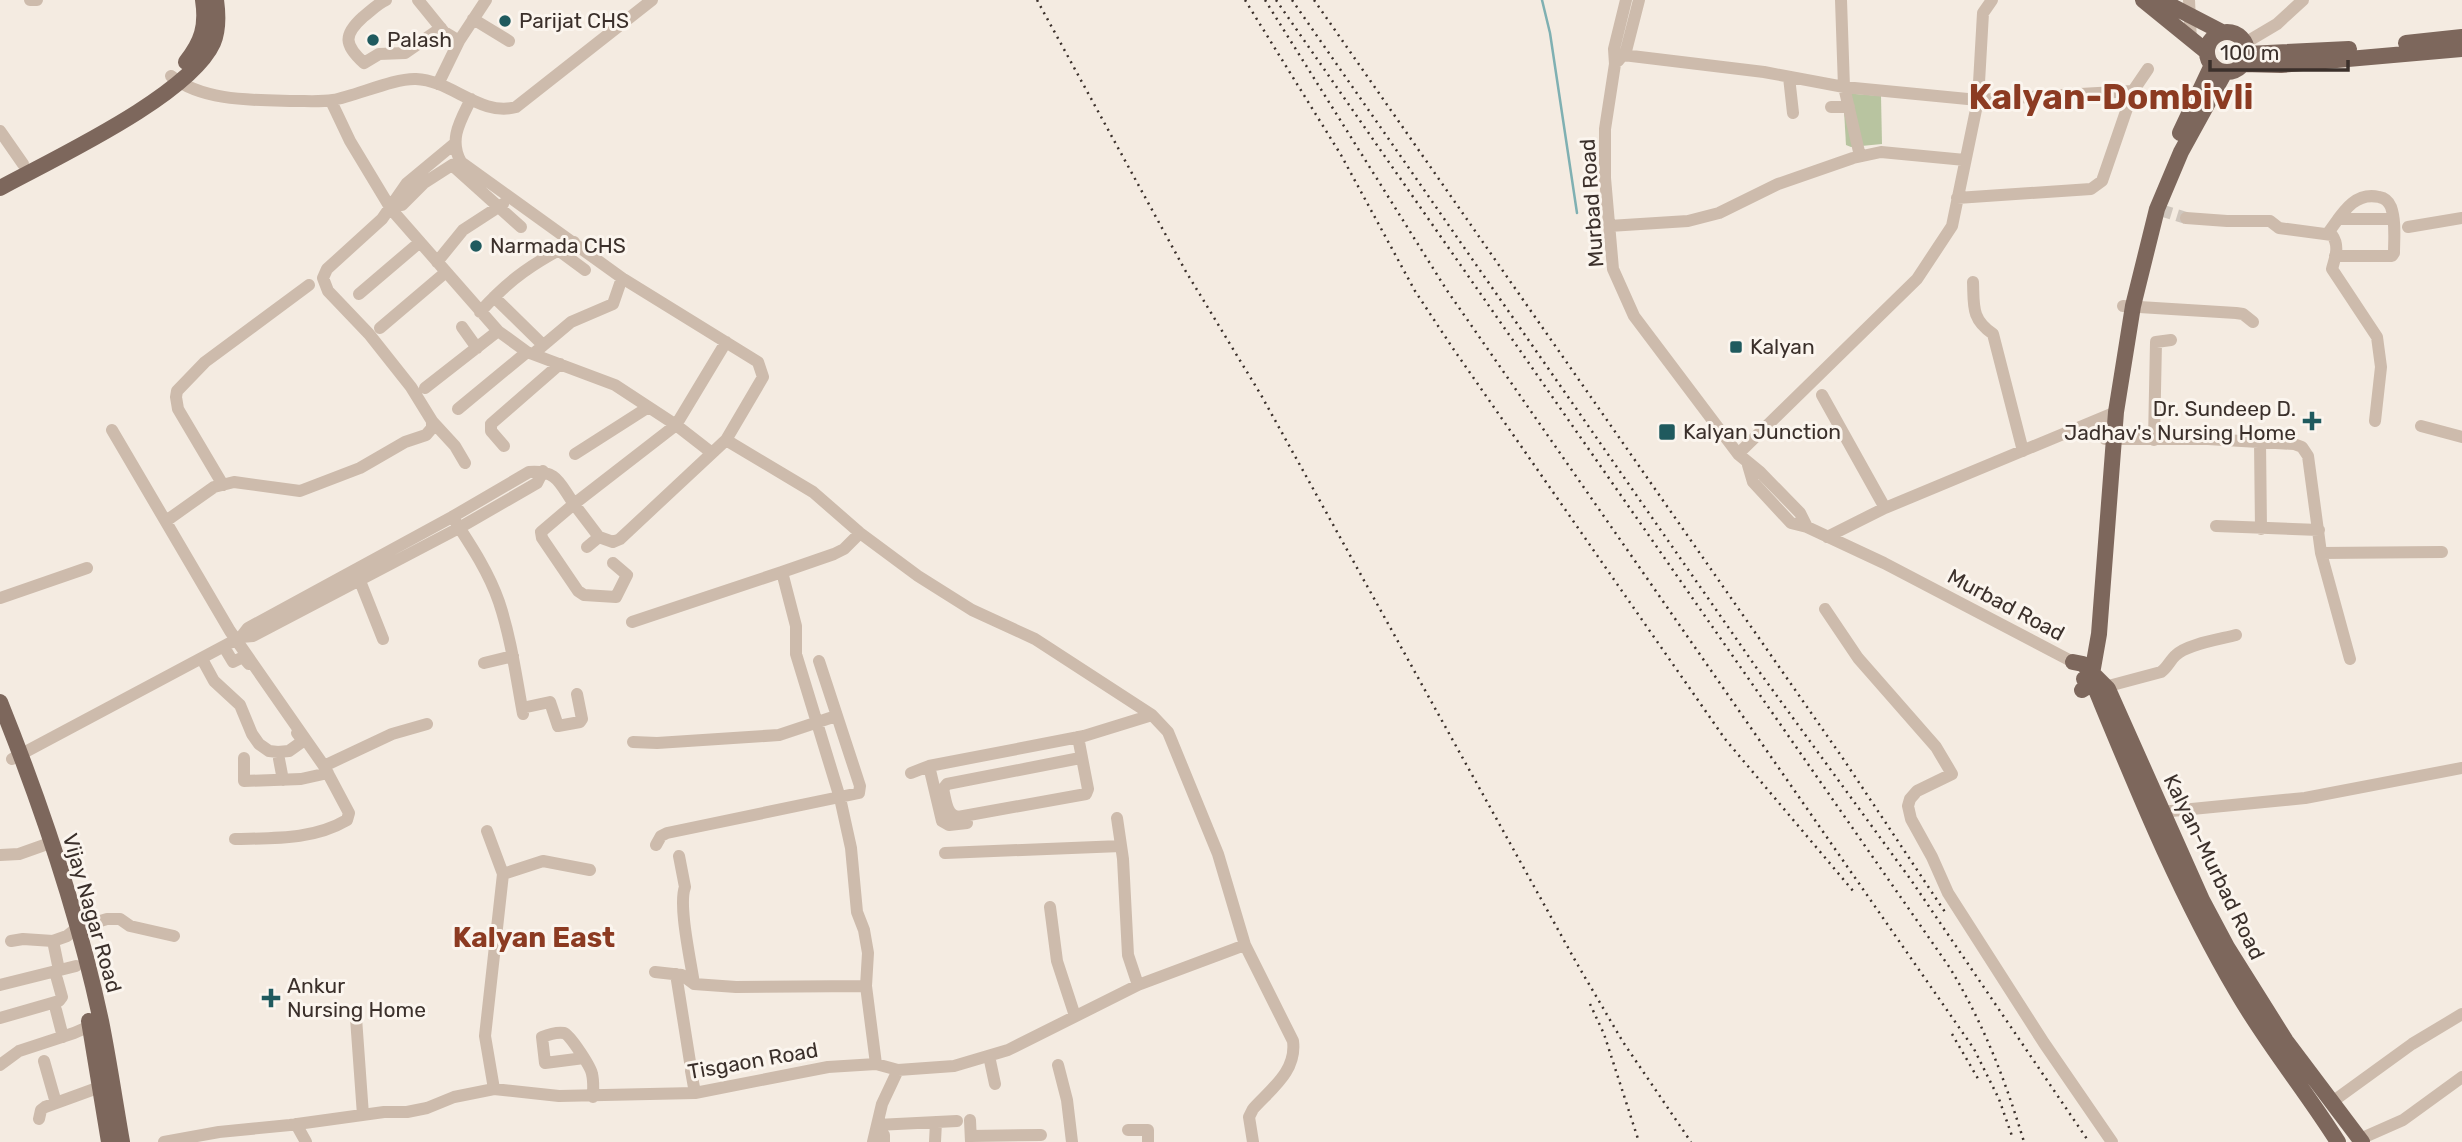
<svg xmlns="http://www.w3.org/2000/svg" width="2462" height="1142" font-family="Rubik,sans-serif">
  <rect width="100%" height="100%" fill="#f4ebe1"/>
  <path fill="#b8c4a0" d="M 1843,93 L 1881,96 L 1882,144 L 1851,147 L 1846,145 Z"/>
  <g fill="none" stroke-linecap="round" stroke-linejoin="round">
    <path stroke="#7fb0b2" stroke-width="2.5" d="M 1542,0 L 1550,33 L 1577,213"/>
    <path stroke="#cfc6bd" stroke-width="12" stroke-dasharray="12 6" stroke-linecap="butt" d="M 2160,210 L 2186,218"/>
    <path stroke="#cdbbac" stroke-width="12" d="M 30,0 L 37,0
      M 386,0 C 377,4 371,11 363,17 C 343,35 344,45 364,63 L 379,54 L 405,53 L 441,28
      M 418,0 L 444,32 L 459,41
      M 1626,0 L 1614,49 L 1615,64 L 1605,129 L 1605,178 L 1613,269 L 1634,316 L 1738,454 L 1760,472 L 1800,513 L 1807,527
      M 1841,0 L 1844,87 L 1860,156
      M 2189,0 L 2191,41
      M 473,19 L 509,41
      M 2245,43 L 2277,24 L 2303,0
      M 1615,54 L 1764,72 L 1844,87 L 1978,100 L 2133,91
      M 1618,61 L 1626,51 L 1639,0
      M 171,76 C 203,102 256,100 295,101 C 307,101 321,102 333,100 C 356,96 394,78 416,79 C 451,80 481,117 516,107 L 652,0
      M 1789,77 L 1793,113
      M 438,84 L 459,41 L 486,0
      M 471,99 C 461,120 448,139 461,162 L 622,278 L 758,362 L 763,377 L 726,440 L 620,539 L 613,542 L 599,537 L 574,504 L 541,532 L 542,538 L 578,591 L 584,595 L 616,597 L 627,575 L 613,563
      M 331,101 L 350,141 L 391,209 L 498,331 L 527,352 L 615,385 L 676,425 L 712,453
      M 1831,107 L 1849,107
      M 0,131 L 23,164
      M 1957,198 L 2091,189 L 2102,181 L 2133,91 L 2148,69
      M 402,205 L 424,183 L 452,165 L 521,227
      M 2186,218 L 2227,221 L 2270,221 L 2279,228 L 2332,235 C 2340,246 2335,258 2332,269 L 2377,337 L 2381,367 L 2375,421
      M 2338,219 L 2393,219
      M 1609,226 L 1688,221 L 1719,213 L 1778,184 L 1853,158 L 1881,152 L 1965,160
      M 2408,227 L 2462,218
      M 2328,233 C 2341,216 2353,191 2379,197 C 2385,198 2389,202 2391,207 C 2396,221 2394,239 2394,253 L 2392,256 L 2335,256
      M 558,250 L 585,270
      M 437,262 L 463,230 L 503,204
      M 1973,282 C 1974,306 1971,319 1993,334 L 2023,451
      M 359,294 L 420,242
      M 494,297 L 543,345
      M 2123,306 L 2236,313 L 2243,314 L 2253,322
      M 480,312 C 509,279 535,262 574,242
      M 462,327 L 477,348
      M 380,328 L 446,272
      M 533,354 L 571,322 L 613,304 L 622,278
      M 425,388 L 498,331
      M 1822,395 L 1885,508
      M 458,409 L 527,352
      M 432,421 L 455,446 L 465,463
      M 2421,426 L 2462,437
      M 112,430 L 230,631 L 324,766 L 349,813 L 347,820 C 313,840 274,838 235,839
      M 2105,439 L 2208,439 L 2294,444 L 2302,447 L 2308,456 L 2321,553 L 2350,659
      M 726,440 L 813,492 L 860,533 L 918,576 L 972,610 L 1035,639 L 1152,715 L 1168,732 L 1218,854 L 1245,945 L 1293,1041 C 1297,1071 1271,1089 1253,1109 L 1249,1117 L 1253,1142
      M 2154,440 L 2156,342 L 2171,340
      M 2260,442 L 2261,529
      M 504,446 L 491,431 L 491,424 L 560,364
      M 575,454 L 647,408
      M 1738,454 L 1917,279 L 1952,226 L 1978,100 L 1983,13 L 1992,0
      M 1748,465 L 1753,482 L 1791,523 L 1807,527 L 1884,563 L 2073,662
      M 223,485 L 178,409 L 176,397 L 177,391 L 205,362 L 309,285
      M 166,521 L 214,487 L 234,482 L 300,491 L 360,468 L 405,442 L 426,435 L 432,428 L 432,421 L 411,387 L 369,334 L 328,291 L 323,278 L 327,269 L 382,219 L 407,183 L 454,144
      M 455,521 C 472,547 489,573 499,602 C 511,638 516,676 523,714
      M 2216,526 L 2319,530
      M 860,533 L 844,549 L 834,554 L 782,572 L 796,626 L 796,654 L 840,798 L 851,848 L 857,912 L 864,930 L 868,953 L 866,986 L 876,1064
      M 1827,537 L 1885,508 L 2116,412
      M 587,547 L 599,537
      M 2321,553 L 2442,552
      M 358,576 L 383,639
      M 0,598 L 87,568
      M 1825,609 L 1858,658 L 1936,747 L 1952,774 L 1917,791 L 1910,799 L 1908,806 L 1911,819 L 1932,857 L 1948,893 L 2044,1043 L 2112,1142
      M 632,622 L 782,572
      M 241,637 L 248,628 L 452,517 L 529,472 C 558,470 559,483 574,504 L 676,425 L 726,342
      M 224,647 L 233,662 L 243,657 L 249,664
      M 202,659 L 214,681 L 240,705 L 252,734 L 259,744 L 269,751 L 278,752 L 289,751 L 303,741 L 297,733
      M 484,663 L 513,656
      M 2101,688 L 2161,672 C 2168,667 2170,660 2176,655 C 2187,644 2221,639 2236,635
      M 522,708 L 550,702 L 558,726 L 580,722 L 582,719 L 577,694
      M 633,742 L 657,743 L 779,735 L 836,716
      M 244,758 L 244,781 L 301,779 L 328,773
      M 12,759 L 241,637 L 253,636 L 459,528 L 537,483 L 543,471
      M 279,759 L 283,780
      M 1075,759 L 947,784 L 943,789 C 946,800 946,815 958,817 L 1086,794 L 1088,789 L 1078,737
      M 324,766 L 392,734 L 427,724
      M 929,766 L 942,821 L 949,825 L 967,823
      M 911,773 L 929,766 L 1084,736 L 1152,715
      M 2161,812 L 2305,798 L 2462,768
      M 1117,818 L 1123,859 L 1128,955 L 1138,985
      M 487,831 L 503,874
      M 656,845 L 661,836 L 667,833 L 859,793 L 860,786 L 819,661
      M 945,853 L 1121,846
      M 0,855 L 19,854 L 50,843
      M 679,856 L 685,887 C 678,905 691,962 694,984
      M 1050,907 L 1057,961 L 1075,1016
      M 11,941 L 23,939 L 53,941 L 67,936 L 77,928 L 107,919 L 120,919 L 130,926 L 174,936
      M 53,941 L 59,970
      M 655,972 L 682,975 L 694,984 L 736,987 L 866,986
      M 676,974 L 690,1062
      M 0,985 L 76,966
      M 56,1010 L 63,1037
      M 0,1018 L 59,1001 L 62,997 L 57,979
      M 356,1018 L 363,1115
      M 989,1056 L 995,1084
      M 584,1058 L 545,1063 L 542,1037 C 547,1035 557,1032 564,1033 C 570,1035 591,1067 592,1074 C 594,1082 593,1090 593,1097
      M 44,1061 L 56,1103
      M 0,1065 L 19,1051 L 74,1033 L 97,1023
      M 1058,1065 L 1067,1100 L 1072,1142
      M 691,1071 L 695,1093
      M 494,1089 L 485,1036 L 503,874 L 543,861 L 590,870
      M 2332,1102 L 2412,1044 L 2462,1014
      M 39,1119 L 41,1110 L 45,1107 L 100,1087
      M 970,1120 L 971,1142
      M 296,1124 L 306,1142
      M 877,1125 L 957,1121
      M 1128,1130 L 1148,1130 L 1148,1142
      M 971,1136 L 1041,1135
      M 2360,1139 L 2403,1120 L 2462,1077
      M 164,1142 L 219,1132 L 290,1125 L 384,1112 L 407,1112 L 427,1108 L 454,1097 L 494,1089 L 559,1096 L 695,1093 L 828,1067 L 876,1064 L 898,1070 L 954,1066 L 1008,1050 L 1138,985 L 1245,945
      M 873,1142 L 882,1104 L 898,1070
      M 884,1142 L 884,1135
      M 935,1142 L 936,1122"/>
    <path stroke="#7d675c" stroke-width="16" d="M 2143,0 L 2207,52
      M 2160,0 L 2222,32
      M2207 52a20 20 0 1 1 40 0a20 20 0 1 1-40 0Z
      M 2406,43 L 2462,37
      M 2247,54 L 2349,49
      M 186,62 C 202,42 207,26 203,0
      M 2243,64 L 2281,65 L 2462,49
      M 2180,133 L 2212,65
      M 0,188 C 53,159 189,96 213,43 C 219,29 218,14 216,0
      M 2073,662 L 2083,664 L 2108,689 L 2202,900 L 2227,947 L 2286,1041 L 2362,1142
      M 2084,679 L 2096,690 C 2139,794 2180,895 2237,992 C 2267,1044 2306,1091 2338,1142
      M 2082,690 L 2090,685 L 2099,634 L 2116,412 L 2133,306 L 2157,209 L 2181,152 L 2225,72
      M 0,702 C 41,804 78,913 101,1021 C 109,1061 115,1102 122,1142
      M 89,1021 L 109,1142"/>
    <path stroke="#3b302b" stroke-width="2.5" stroke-dasharray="2 5" stroke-linecap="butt" d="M 1037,0 L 1185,270 L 1261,395 L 1576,962 L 1623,1042 L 1691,1142
      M 1245,0 L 1341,155 L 1415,291 L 1452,347 L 1725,739 L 1854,892
      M 1265,0 L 1446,289 L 1974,1049 L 1999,1099 L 2012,1136
      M 1276,0 L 1950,968 C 1984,1025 2005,1079 2024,1142
      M 1292,0 L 1758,670 L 1911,880 L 2089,1142
      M 1314,0 L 1844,760 L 1947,915
      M 1590,1004 L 1604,1034 L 1639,1142
      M 1952,1034 L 1980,1082"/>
  </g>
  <g fill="#1f5a5e" stroke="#fbf5ee" stroke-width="2.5">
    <circle cx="505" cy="21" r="7"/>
    <circle cx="373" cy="40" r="7"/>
    <circle cx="476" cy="246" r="7"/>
    <rect x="1729" y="340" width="14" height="14" rx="3.5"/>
    <path d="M2308.5 410.5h7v7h7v7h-7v7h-7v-7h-7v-7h7z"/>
    <rect x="1658" y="423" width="18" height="18" rx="3.5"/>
    <path d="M267.5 987.5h7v7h7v7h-7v7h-7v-7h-7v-7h7z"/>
  </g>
  <g text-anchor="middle" stroke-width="6" stroke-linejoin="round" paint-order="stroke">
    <g font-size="21" fill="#3b302b" stroke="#fbf5ee" text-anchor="start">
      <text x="519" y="28">Parijat CHS</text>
      <text x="387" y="47">Palash</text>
      <text x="490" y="253">Narmada CHS</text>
      <text x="1750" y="354">Kalyan</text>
      <text x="2296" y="416" text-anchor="end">Dr. Sundeep D.<tspan x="2296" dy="24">Jadhav's Nursing Home</tspan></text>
      <text x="1683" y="439">Kalyan Junction</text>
      <text x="287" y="993">Ankur<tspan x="287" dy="24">Nursing Home</tspan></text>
    </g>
    <g font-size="21" fill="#3b302b" stroke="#fbf5ee">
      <text transform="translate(1592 203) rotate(-94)" y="7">Murbad Road</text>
      <text transform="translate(2006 605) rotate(28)" y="7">Murbad Road</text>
      <text transform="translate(2214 867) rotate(64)" y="7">Kalyan-Murbad Road</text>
      <text transform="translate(92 913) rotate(74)" y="7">Vijay Nagar Road</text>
      <text transform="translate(753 1061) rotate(-10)" y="7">Tisgaon Road</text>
    </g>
    <g font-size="28" font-weight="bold" fill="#8c3b22" stroke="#fbf5ee">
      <text x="534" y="947">Kalyan East</text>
    </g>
    <g font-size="35" font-weight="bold" fill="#8c3b22" stroke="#fbf5ee">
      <text x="2111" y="109">Kalyan-Dombivli</text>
    </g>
  </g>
  <path d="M2210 60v10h138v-10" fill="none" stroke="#3b302b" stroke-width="3.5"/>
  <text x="2220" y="60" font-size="21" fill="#3b302b" stroke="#fbf5ee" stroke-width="5" paint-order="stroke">100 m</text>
</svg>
